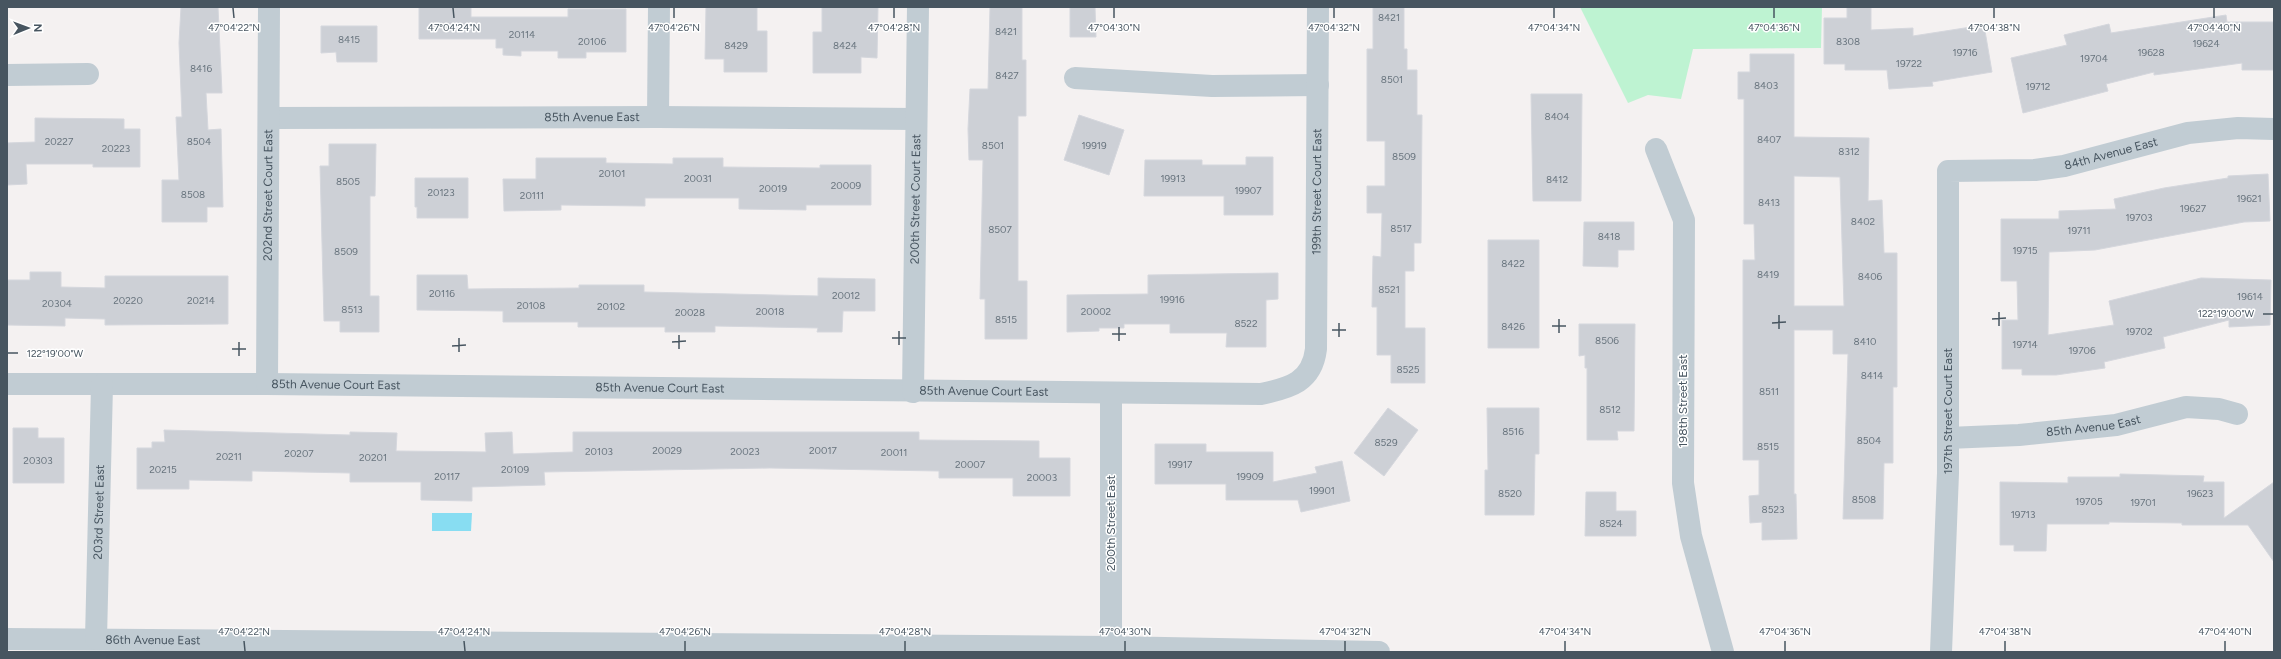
<svg xmlns="http://www.w3.org/2000/svg" width="2281" height="659" font-family="Figtree,sans-serif">
  <rect width="100%" height="100%" fill="#f4f1f1"/>
  <path fill="#bef3d2" d="M 1580,7 L 1822,7 L 1821,48 L 1693,49 L 1681,99 L 1648,95 L 1628,103 Z"/>
  <path fill="#88ddf2" d="M 432,513 L 472,513 L 471,531 L 432,531 Z"/>
  <path fill="#cdd0d6" stroke="#d5d7dd" fill-rule="evenodd" d="M 181,7 L 218,7 L 222,93 L 206,93 L 208,130 L 221,129 L 223,207 L 207,207 L 207,222 L 162,222 L 162,180 L 179,180 L 176,117 L 182,117 L 179,43 Z
    M 419,7 L 471,7 L 471,17 L 568,17 L 568,9 L 626,9 L 626,52 L 586,52 L 586,58 L 558,58 L 558,51 L 521,51 L 521,56 L 503,55 L 503,48 L 496,48 L 496,39 L 419,39 Z
    M 706,7 L 757,7 L 757,31 L 767,31 L 767,72 L 724,72 L 724,59 L 705,59 Z
    M 822,7 L 878,7 L 877,58 L 861,57 L 861,73 L 813,73 L 813,32 L 822,32 Z
    M 990,7 L 1022,7 L 1022,60 L 1026,60 L 1026,116 L 1018,116 L 1018,281 L 1027,281 L 1027,339 L 985,339 L 985,299 L 980,299 L 983,160 L 969,160 L 968,129 L 970,89 L 988,89 Z
    M 1070,7 L 1095,7 L 1096,37 L 1070,37 Z
    M 1373,7 L 1404,7 L 1404,49 L 1407,49 L 1407,70 L 1417,70 L 1417,115 L 1422,115 L 1421,243 L 1414,243 L 1414,271 L 1405,271 L 1405,328 L 1425,328 L 1425,383 L 1391,383 L 1391,355 L 1377,355 L 1377,307 L 1372,307 L 1373,256 L 1381,257 L 1382,213 L 1367,213 L 1367,186 L 1385,186 L 1385,141 L 1367,141 L 1367,49 L 1373,49 Z
    M 1847,7 L 1871,7 L 1871,30 L 1913,28 L 1913,36 L 1984,25 L 1992,72 L 1932,82 L 1933,86 L 1889,89 L 1887,70 L 1845,70 L 1845,64 L 1824,64 L 1824,18 L 1847,18 Z
    M 2226,15 L 2227,22 L 2274,22 L 2274,70 L 2242,70 L 2242,63 L 2154,75 L 2154,72 L 2106,84 L 2108,91 L 2023,113 L 2011,58 L 2067,45 L 2064,35 L 2109,24 L 2111,33 Z
    M 321,26 L 377,26 L 377,62 L 337,62 L 336,52 L 321,53 Z
    M 1750,54 L 1794,54 L 1794,137 L 1869,138 L 1868,201 L 1882,200 L 1884,253 L 1897,253 L 1897,387 L 1893,387 L 1893,463 L 1884,463 L 1883,519 L 1843,519 L 1848,354 L 1833,354 L 1833,330 L 1794,330 L 1794,494 L 1796,494 L 1797,539 L 1762,540 L 1762,522 L 1750,523 L 1749,496 L 1759,495 L 1759,460 L 1743,460 L 1743,260 L 1755,260 L 1754,224 L 1744,224 L 1744,99 L 1738,99 L 1738,72 L 1750,72 ZM 1794,176 L 1840,177 L 1844,306 L 1794,306 Z
    M 1531,94 L 1582,94 L 1581,201 L 1533,201 Z
    M 1079,115 L 1124,130 L 1109,175 L 1064,160 Z
    M 35,118 L 124,119 L 124,129 L 140,129 L 140,167 L 93,167 L 93,164 L 26,164 L 27,184 L 7,185 L 7,143 L 35,142 Z
    M 329,144 L 376,144 L 375,196 L 370,196 L 370,296 L 379,296 L 379,332 L 340,332 L 340,321 L 324,321 L 320,166 L 329,166 Z
    M 1246,157 L 1273,157 L 1273,215 L 1224,215 L 1224,196 L 1144,196 L 1145,160 L 1202,160 L 1202,165 L 1246,165 Z
    M 536,158 L 606,158 L 606,163 L 673,164 L 673,158 L 723,158 L 723,167 L 820,168 L 820,165 L 871,165 L 871,205 L 806,205 L 806,210 L 739,209 L 739,198 L 645,198 L 645,206 L 561,205 L 561,210 L 504,211 L 503,179 L 536,179 Z
    M 2268,174 L 2270,221 L 2244,222 L 2095,250 L 2049,252 L 2048,335 L 2114,325 L 2109,301 L 2201,278 L 2271,280 L 2270,325 L 2229,327 L 2229,320 L 2163,337 L 2165,348 L 2104,362 L 2105,368 L 2056,375 L 2022,375 L 2022,369 L 2002,369 L 2002,320 L 2018,320 L 2017,281 L 2001,281 L 2001,219 L 2059,219 L 2059,211 L 2116,209 L 2114,199 L 2164,188 L 2228,178 L 2228,176 Z
    M 415,178 L 468,178 L 468,218 L 417,218 L 417,207 L 415,207 Z
    M 1584,222 L 1634,222 L 1634,250 L 1618,250 L 1618,267 L 1583,266 Z
    M 1488,240 L 1539,240 L 1539,348 L 1488,348 Z
    M 30,272 L 61,272 L 61,287 L 105,288 L 105,276 L 228,276 L 228,324 L 105,325 L 105,319 L 65,318 L 65,326 L 7,325 L 7,280 L 30,280 Z
    M 1278,273 L 1278,299 L 1266,300 L 1266,347 L 1226,347 L 1227,333 L 1170,333 L 1170,324 L 1124,324 L 1124,328 L 1099,328 L 1099,331 L 1067,332 L 1067,295 L 1148,294 L 1148,275 Z
    M 417,275 L 467,275 L 468,289 L 579,288 L 579,285 L 644,285 L 644,292 L 818,296 L 818,278 L 875,279 L 875,311 L 843,311 L 842,332 L 817,332 L 818,328 L 715,326 L 715,332 L 665,332 L 665,327 L 578,327 L 578,322 L 503,322 L 503,311 L 417,310 Z
    M 1579,324 L 1635,324 L 1634,431 L 1617,431 L 1618,440 L 1587,440 L 1587,368 L 1585,368 L 1585,355 L 1579,356 Z
    M 1388,408 L 1418,430 L 1384,476 L 1354,453 Z
    M 1487,408 L 1539,408 L 1539,454 L 1535,454 L 1534,515 L 1485,515 L 1485,470 L 1488,470 Z
    M 13,428 L 38,428 L 38,438 L 64,438 L 64,483 L 13,483 Z
    M 164,430 L 350,435 L 350,432 L 397,433 L 396,451 L 486,452 L 485,433 L 512,432 L 513,454 L 573,452 L 573,432 L 919,432 L 919,440 L 1039,441 L 1039,458 L 1070,458 L 1070,496 L 1013,496 L 1013,478 L 939,478 L 939,471 L 770,468 L 544,472 L 545,485 L 472,487 L 472,501 L 421,500 L 421,482 L 350,482 L 350,473 L 252,471 L 252,481 L 189,480 L 189,489 L 137,489 L 137,448 L 152,448 L 152,442 L 165,442 Z
    M 1155,444 L 1206,444 L 1206,452 L 1273,452 L 1273,482 L 1317,473 L 1315,467 L 1342,461 L 1350,501 L 1301,512 L 1298,500 L 1226,500 L 1226,484 L 1155,484 Z
    M 2120,474 L 2204,476 L 2203,482 L 2224,482 L 2224,518 L 2274,482 L 2274,562 L 2248,525 L 2182,525 L 2182,523 L 2109,522 L 2109,524 L 2047,524 L 2046,551 L 2014,551 L 2014,545 L 2000,545 L 2000,482 L 2068,483 L 2068,477 L 2120,477 Z
    M 1586,492 L 1616,492 L 1616,511 L 1636,511 L 1636,536 L 1585,536 Z"/>
  <g fill="none" stroke-linecap="round" stroke-linejoin="round">
    <g stroke="#c1ccd3" stroke-width="22">
      <path d="M 7,75 L 88,74"/>
      <path d="M 1075,78 L 1212,86 L 1318,85"/>
      <path d="M 658,117 L 659,7"/>
      <path id="s1" d="M 269,118 L 658,117 L 916,119"/>
      <path d="M 1656,149 L 1684,220 L 1683,483 L 1691,536 L 1723,652"/>
      <path id="s2" d="M 7,384 L 267,384 L 1261,394 C 1290,388 1312,382 1316,349 L 1318,7"/>
      <path id="s3" d="M 267,384 L 269,7"/>
      <path id="s4" d="M 913,392 L 918,7"/>
      <path d="M 1111,394 L 1111,652"/>
      <path id="s5" d="M 1948,438 L 2019,435 L 2116,425 L 2186,407 L 2219,409 L 2237,414"/>
      <path id="s6" d="M 7,639 L 1111,647 L 1379,652"/>
      <path id="s7" d="M 96,639 L 102,385"/>
      <path id="s8" d="M 1941,652 L 1948,473 L 1948,171 L 2035,170 L 2064,166 L 2188,133 L 2238,128 L 2274,129"/>
    </g>
  </g>
  <path fill="none" stroke="#475560" stroke-width="1.5" d="M 233,8 L 234,18M 453,8 L 454,18M 674,8 L 674,18M 894,8 L 894,18M 1114,8 L 1114,18M 1334,8 L 1334,18M 1554,8 L 1554,18M 1774,8 L 1774,18M 1994,8 L 1994,18M 2214,8 L 2214,18M 1999,312 L 1999,326M 2263,314 L 2273,314M 1779,315 L 1779,329M 1559,319 L 1559,333M 1992,319 L 2006,318M 1339,323 L 1339,337M 1772,323 L 1786,322M 1552,326 L 1566,326M 1119,327 L 1119,341M 1332,330 L 1346,330M 899,331 L 899,345M 1112,334 L 1126,334M 679,335 L 679,349M 459,338 L 459,352M 892,338 L 906,338M 239,342 L 239,356M 672,342 L 686,341M 452,346 L 466,345M 232,349 L 246,349M 8,353 L 18,353M 244,641 L 245,651M 464,641 L 465,651M 685,641 L 685,651M 905,641 L 905,651M 1125,641 L 1125,651M 1345,641 L 1345,651M 1565,641 L 1565,651M 1785,641 L 1785,651M 2005,641 L 2005,651M 2225,641 L 2225,651"/>
  <g text-anchor="middle" stroke-width="3" stroke-linejoin="round" paint-order="stroke">
    <g font-size="10" fill="#68747e">
      <text x="1389" y="21">8421</text>
      <text x="1006" y="35">8421</text>
      <text x="522" y="38">20114</text>
      <text x="349" y="43">8415</text>
      <text x="592" y="45">20106</text>
      <text x="1848" y="45">8308</text>
      <text x="2206" y="47">19624</text>
      <text x="736" y="49">8429</text>
      <text x="845" y="49">8424</text>
      <text x="1965" y="56">19716</text>
      <text x="2151" y="56">19628</text>
      <text x="2094" y="62">19704</text>
      <text x="1909" y="67">19722</text>
      <text x="201" y="72">8416</text>
      <text x="1007" y="79">8427</text>
      <text x="1392" y="83">8501</text>
      <text x="1766" y="89">8403</text>
      <text x="2038" y="90">19712</text>
      <text x="1557" y="120">8404</text>
      <text x="1769" y="143">8407</text>
      <text x="59" y="145">20227</text>
      <text x="199" y="145">8504</text>
      <text x="993" y="149">8501</text>
      <text x="1094" y="149">19919</text>
      <text x="116" y="152">20223</text>
      <text x="1849" y="155">8312</text>
      <text x="1404" y="160">8509</text>
      <text x="612" y="177">20101</text>
      <text x="698" y="182">20031</text>
      <text x="1173" y="182">19913</text>
      <text x="1557" y="183">8412</text>
      <text x="348" y="185">8505</text>
      <text x="846" y="189">20009</text>
      <text x="773" y="192">20019</text>
      <text x="1248" y="194">19907</text>
      <text x="441" y="196">20123</text>
      <text x="193" y="198">8508</text>
      <text x="532" y="199">20111</text>
      <text x="2249" y="202">19621</text>
      <text x="1769" y="206">8413</text>
      <text x="2193" y="212">19627</text>
      <text x="2139" y="221">19703</text>
      <text x="1863" y="225">8402</text>
      <text x="1401" y="232">8517</text>
      <text x="1000" y="233">8507</text>
      <text x="2079" y="234">19711</text>
      <text x="1609" y="240">8418</text>
      <text x="2025" y="254">19715</text>
      <text x="346" y="255">8509</text>
      <text x="1513" y="267">8422</text>
      <text x="1768" y="278">8419</text>
      <text x="1870" y="280">8406</text>
      <text x="1389" y="293">8521</text>
      <text x="442" y="297">20116</text>
      <text x="846" y="299">20012</text>
      <text x="2250" y="300">19614</text>
      <text x="1172" y="303">19916</text>
      <text x="128" y="304">20220</text>
      <text x="201" y="304">20214</text>
      <text x="57" y="307">20304</text>
      <text x="531" y="309">20108</text>
      <text x="611" y="310">20102</text>
      <text x="352" y="313">8513</text>
      <text x="770" y="315">20018</text>
      <text x="1096" y="315">20002</text>
      <text x="690" y="316">20028</text>
      <text x="1006" y="323">8515</text>
      <text x="1246" y="327">8522</text>
      <text x="1513" y="330">8426</text>
      <text x="2139" y="335">19702</text>
      <text x="1607" y="344">8506</text>
      <text x="1865" y="345">8410</text>
      <text x="2025" y="348">19714</text>
      <text x="2082" y="354">19706</text>
      <text x="1408" y="373">8525</text>
      <text x="1872" y="379">8414</text>
      <text x="1769" y="395">8511</text>
      <text x="1610" y="413">8512</text>
      <text x="1513" y="435">8516</text>
      <text x="1869" y="444">8504</text>
      <text x="1386" y="446">8529</text>
      <text x="1768" y="450">8515</text>
      <text x="667" y="454">20029</text>
      <text x="823" y="454">20017</text>
      <text x="599" y="455">20103</text>
      <text x="745" y="455">20023</text>
      <text x="894" y="456">20011</text>
      <text x="299" y="457">20207</text>
      <text x="229" y="460">20211</text>
      <text x="373" y="461">20201</text>
      <text x="38" y="464">20303</text>
      <text x="970" y="468">20007</text>
      <text x="1180" y="468">19917</text>
      <text x="163" y="473">20215</text>
      <text x="515" y="473">20109</text>
      <text x="447" y="480">20117</text>
      <text x="1250" y="480">19909</text>
      <text x="1042" y="481">20003</text>
      <text x="1322" y="494">19901</text>
      <text x="1510" y="497">8520</text>
      <text x="2200" y="497">19623</text>
      <text x="1864" y="503">8508</text>
      <text x="2089" y="505">19705</text>
      <text x="2143" y="506">19701</text>
      <text x="1773" y="513">8523</text>
      <text x="2023" y="518">19713</text>
      <text x="1611" y="527">8524</text>
    </g>
    <g font-size="12" fill="#475560" stroke="#fff">
      <text dy="4" stroke="none"><textPath href="#s1" startOffset="323">85th Avenue East</textPath></text>
      <text dy="4" stroke="none"><textPath href="#s8" startOffset="646">84th Avenue East</textPath></text>
      <text dy="4" stroke="none"><textPath href="#s2" startOffset="1489">199th Street Court East</textPath></text>
      <text dy="4" stroke="none"><textPath href="#s3" startOffset="189">202nd Street Court East</textPath></text>
      <text dy="4" stroke="none"><textPath href="#s4" startOffset="193">200th Street Court East</textPath></text>
      <text dy="4" stroke="none"><textPath href="#s2" startOffset="329">85th Avenue Court East</textPath></text>
      <text dy="4" stroke="none"><textPath href="#s2" startOffset="653">85th Avenue Court East</textPath></text>
      <text dy="4" stroke="none"><textPath href="#s2" startOffset="977">85th Avenue Court East</textPath></text>
      <text transform="translate(1683 401) rotate(-90)" y="4">198th Street East</text>
      <text dy="4" stroke="none"><textPath href="#s8" startOffset="241">197th Street Court East</textPath></text>
      <text dy="4" stroke="none"><textPath href="#s5" startOffset="146">85th Avenue East</textPath></text>
      <text dy="4" stroke="none"><textPath href="#s7" startOffset="127">203rd Street East</textPath></text>
      <text transform="translate(1111 523) rotate(-90)" y="4">200th Street East</text>
      <text dy="4" stroke="none"><textPath href="#s6" startOffset="146">86th Avenue East</textPath></text>
    </g>
  </g>
  <g font-size="10" text-anchor="middle" fill="#475560" stroke="#fff" stroke-width="3" stroke-linejoin="round" paint-order="stroke">
    <text x="234" y="31">47°04'22"N</text>
    <text x="454" y="31">47°04'24"N</text>
    <text x="674" y="31">47°04'26"N</text>
    <text x="894" y="31">47°04'28"N</text>
    <text x="1114" y="31">47°04'30"N</text>
    <text x="1334" y="31">47°04'32"N</text>
    <text x="1554" y="31">47°04'34"N</text>
    <text x="1774" y="31">47°04'36"N</text>
    <text x="1994" y="31">47°04'38"N</text>
    <text x="2214" y="31">47°04'40"N</text>
    <text x="2226" y="317">122°19'00"W</text>
    <text x="55" y="357">122°19'00"W</text>
    <text x="244" y="635">47°04'22"N</text>
    <text x="464" y="635">47°04'24"N</text>
    <text x="685" y="635">47°04'26"N</text>
    <text x="905" y="635">47°04'28"N</text>
    <text x="1125" y="635">47°04'30"N</text>
    <text x="1345" y="635">47°04'32"N</text>
    <text x="1565" y="635">47°04'34"N</text>
    <text x="1785" y="635">47°04'36"N</text>
    <text x="2005" y="635">47°04'38"N</text>
    <text x="2225" y="635">47°04'40"N</text>
  </g>
  <rect width="2281" height="659" fill="none" stroke="#475560" stroke-width="16"/>
  <g transform="translate(28 28) rotate(89)" stroke="#ffffff" stroke-width="3" paint-order="stroke">
  <path d="M0-3L7 15L0 10L-7 15Z" fill="#475560"/>
  <text y="-6" font-size="11" font-weight="bold" text-anchor="middle" fill="#475560">N</text>
  </g>
</svg>
